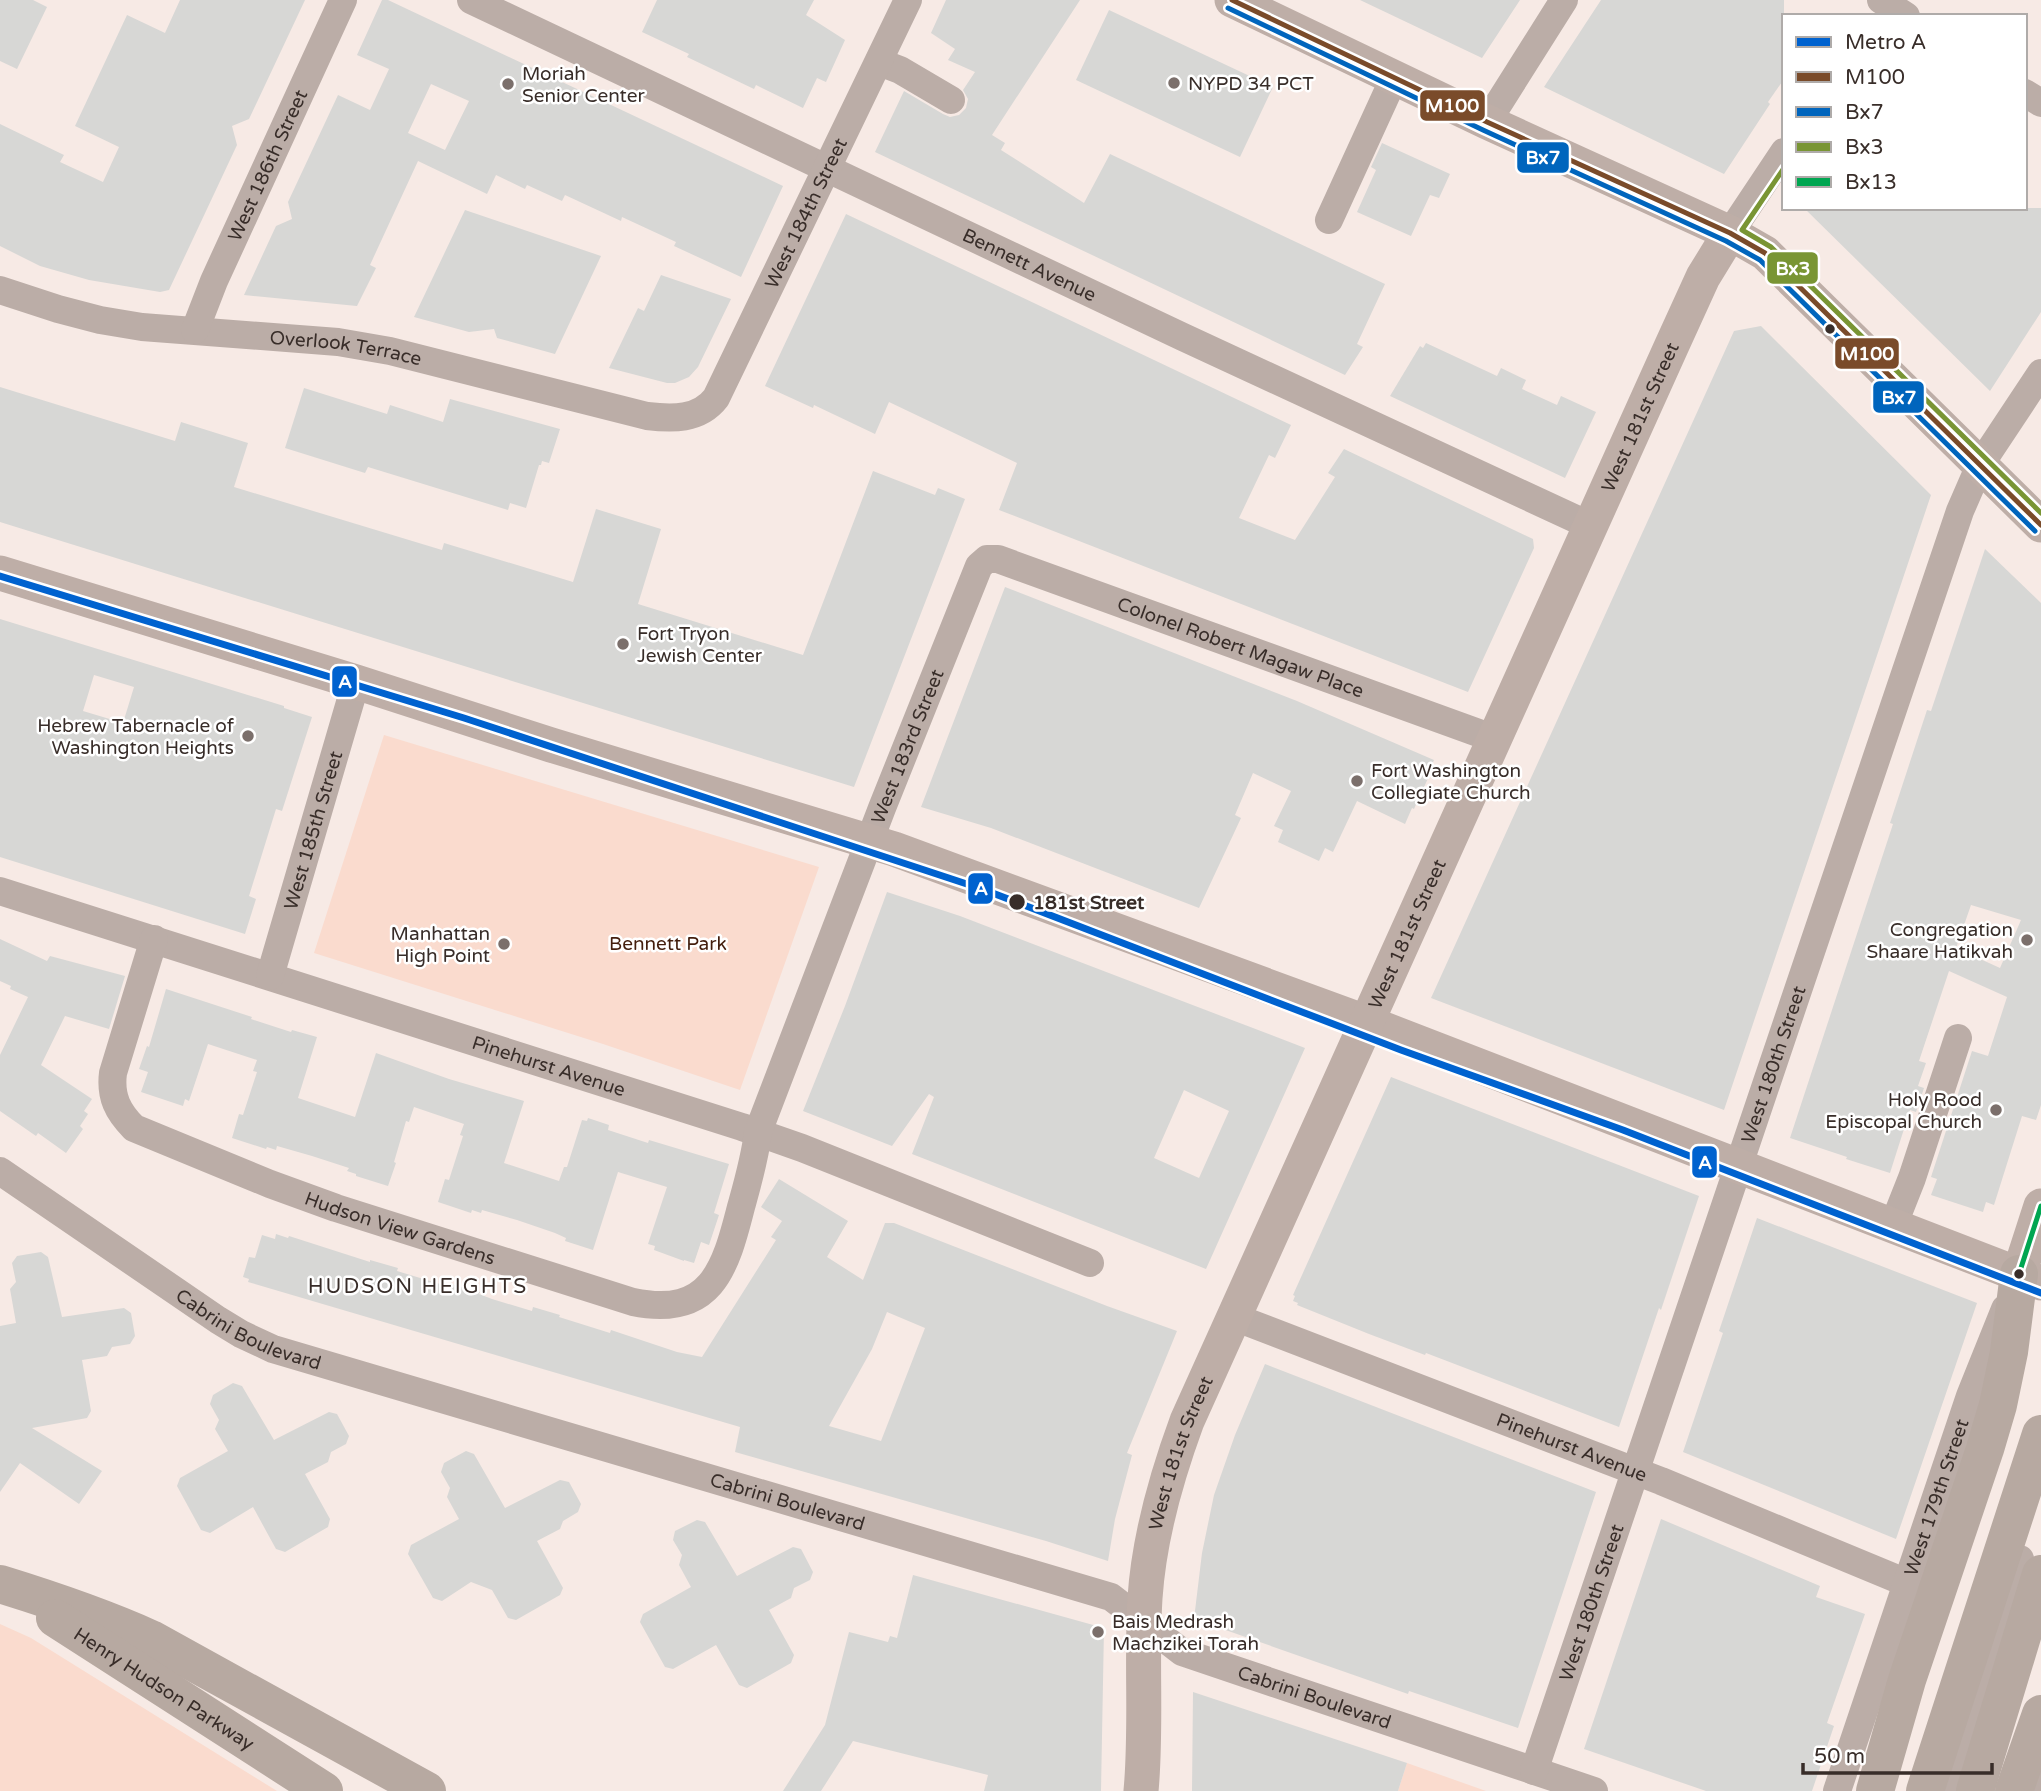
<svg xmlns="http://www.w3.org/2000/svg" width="2041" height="1791" font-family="'Varela Round',sans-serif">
  <rect width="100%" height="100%" fill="#f7eae5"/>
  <path fill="#fadbce" d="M 384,735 L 819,867 L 740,1090 L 603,1044 L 314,953 Z
    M 0,1624 L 31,1638 L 277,1791 L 0,1791 Z
    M 1407,1763 L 1486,1791 L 1398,1791 Z"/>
  <path fill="#d7d7d5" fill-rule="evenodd" d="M 0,0 L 33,0 L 47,7 L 17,69 L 0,61 Z
    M 180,0 L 305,0 L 249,119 L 232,126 L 237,145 L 169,290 L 160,292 L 89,280 L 40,266 L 0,246 L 0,124 L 64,155 L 60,162 L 103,182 L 119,147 L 75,126 L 127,15 L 165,33 Z
    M 382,0 L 388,0 L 783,186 L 741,277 L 674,246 L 676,242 L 622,217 L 621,221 L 565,195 L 562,201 L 527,185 L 525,189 L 496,175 L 487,194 L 418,161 L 370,265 L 376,268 L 357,306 L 244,295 L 276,226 L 292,219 L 288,202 L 338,95 L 370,110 L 389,69 L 357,55 ZM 431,84 L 469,101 L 445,150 L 408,133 Z
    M 657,0 L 814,0 L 806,15 L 845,40 L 826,82 L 817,78 L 803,108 L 756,85 L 754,89 L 687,57 L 689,54 L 642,32 Z
    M 946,0 L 1080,0 L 992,135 L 1005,143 L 1001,150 L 1084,203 L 1110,154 L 1385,284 L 1357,344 L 1363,347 L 1345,375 L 875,152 L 904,91 L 943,114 L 950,117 L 959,115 L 966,108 L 968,99 L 963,90 L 975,72 L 948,60 L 955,49 L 931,33 Z
    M 1360,0 L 1520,0 L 1482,58 Z
    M 1601,0 L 1784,0 L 1784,79 L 1768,102 L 1770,104 L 1724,174 L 1544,87 Z
    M 1109,10 L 1273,87 L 1240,157 L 1076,80 Z
    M 1382,143 L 1450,174 L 1439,198 L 1430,195 L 1411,236 L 1357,212 L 1376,170 L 1371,167 Z
    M 1804,208 L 2041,208 L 2041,312 L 1990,391 Z
    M 465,210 L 601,256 L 555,354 L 497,338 L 494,329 L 469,332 L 414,317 Z
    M 846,214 L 1291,425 L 1275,458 L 1269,455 L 1239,518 L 1295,540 L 1335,477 L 1328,473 L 1344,449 L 1533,539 L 1534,548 L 1468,692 L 999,510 L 1017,463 L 889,402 L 875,434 L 814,405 L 813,408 L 765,386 Z
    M 661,275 L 731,299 L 698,367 L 689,377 L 675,383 L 667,383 L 609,368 L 638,308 L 644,311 Z
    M 1761,326 L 1931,495 L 1724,1110 L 1431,998 L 1734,331 Z
    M 1426,343 L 1497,376 L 1501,368 L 1526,380 L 1522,389 L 1557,405 L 1561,396 L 1596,412 L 1565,478 L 1390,396 L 1420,346 L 1423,348 Z
    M 0,387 L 175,441 L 181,422 L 248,443 L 234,487 L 442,550 L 444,543 L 573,582 L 596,509 L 661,529 L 638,604 L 803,655 L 873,471 L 935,495 L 938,488 L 965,499 L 854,787 L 0,522 Z
    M 304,388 L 387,414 L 390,405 L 443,422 L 450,399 L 560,429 L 549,463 L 542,461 L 541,465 L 539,465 L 526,508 L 510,503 L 508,510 L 368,467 L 365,473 L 285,448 Z
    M 1985,549 L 2041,603 L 2041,1105 L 2036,1120 L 2022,1116 L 1994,1205 L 1986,1202 L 1983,1212 L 1931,1195 L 1937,1179 L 1931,1177 L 1972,1051 L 1988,1056 L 2007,997 L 1949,971 L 1919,1061 L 1926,1063 L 1918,1086 L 1924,1088 L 1916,1112 L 1910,1110 L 1890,1173 L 1846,1159 L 1847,1157 L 1790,1138 L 1893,824 L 1890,823 L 1927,710 L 1931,711 ZM 1971,905 L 2021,920 L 2000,968 L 1956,948 Z
    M 1005,587 L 1297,701 L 1434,760 L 1428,773 L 1430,774 L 1414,809 L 1412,808 L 1405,824 L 1357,801 L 1333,852 L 1325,848 L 1319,861 L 1278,842 L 1283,830 L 1274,826 L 1291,791 L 1253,773 L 1235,815 L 1241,818 L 1199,908 L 991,828 L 921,807 Z
    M 0,619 L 284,706 L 284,708 L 312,717 L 282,811 L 276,809 L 249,896 L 256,899 L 245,934 L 0,857 ZM 94,675 L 134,687 L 123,723 L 83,711 Z
    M 887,892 L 960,916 L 1305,1048 L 1206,1269 L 912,1154 L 934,1097 L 929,1094 L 892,1146 L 803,1111 L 845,1006 ZM 1184,1090 L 1229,1111 L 1199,1178 L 1154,1158 Z
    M 0,939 L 47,961 L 50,956 L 125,976 L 109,1029 L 65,1016 L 41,1065 L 92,1099 L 84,1111 L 88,1114 L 80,1126 L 83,1129 L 66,1153 L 38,1133 L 36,1136 L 0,1111 L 0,1055 L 28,997 L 10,989 L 11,986 L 0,981 Z
    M 166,989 L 252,1017 L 251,1019 L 291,1032 L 292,1030 L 317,1037 L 298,1098 L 355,1117 L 376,1053 L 449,1079 L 524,1101 L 504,1163 L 559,1181 L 564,1167 L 567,1167 L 582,1120 L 587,1121 L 588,1118 L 609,1125 L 608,1130 L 648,1143 L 649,1140 L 729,1164 L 714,1213 L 719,1215 L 709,1245 L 701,1242 L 694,1263 L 684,1260 L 684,1261 L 654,1250 L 655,1246 L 648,1244 L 667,1187 L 618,1172 L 593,1250 L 565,1241 L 566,1238 L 555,1233 L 517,1220 L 482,1210 L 481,1213 L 472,1210 L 471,1213 L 438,1202 L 445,1179 L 449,1180 L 463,1136 L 460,1135 L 464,1124 L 414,1107 L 409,1122 L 406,1121 L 394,1162 L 396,1163 L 388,1186 L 356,1176 L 356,1174 L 347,1171 L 349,1168 L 312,1156 L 277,1146 L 276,1150 L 267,1147 L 266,1149 L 232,1138 L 239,1114 L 243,1115 L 257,1072 L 253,1071 L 257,1060 L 208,1044 L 189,1101 L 185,1099 L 183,1106 L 141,1092 L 148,1072 L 139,1069 L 147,1046 L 149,1047 Z
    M 1391,1077 L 1699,1196 L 1661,1310 L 1659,1308 L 1619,1427 L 1426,1353 L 1425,1355 L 1369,1334 L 1297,1305 L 1298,1303 L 1293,1301 L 1295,1296 L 1293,1295 Z
    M 779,1179 L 848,1221 L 827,1257 L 863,1280 L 885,1223 L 894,1223 L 1107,1306 L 1177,1331 L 1127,1453 L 1132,1455 L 1115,1519 L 1108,1561 L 1046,1541 L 735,1452 L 740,1427 L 248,1282 L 249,1279 L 243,1277 L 249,1257 L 255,1258 L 262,1235 L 275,1239 L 276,1234 L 288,1238 L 289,1236 L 370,1262 L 370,1260 L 398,1268 L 397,1271 L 450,1287 L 451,1284 L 480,1292 L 479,1294 L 492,1299 L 532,1311 L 533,1307 L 560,1315 L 559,1317 L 610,1333 L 611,1330 L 677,1352 L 702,1357 L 776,1240 L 771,1237 L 782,1221 L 761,1207 ZM 887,1312 L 925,1328 L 881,1441 L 829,1426 L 872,1349 Z
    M 1757,1218 L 1977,1303 L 1896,1539 L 1683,1452 L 1723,1333 L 1719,1331 Z
    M 41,1252 L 48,1257 L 62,1317 L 124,1308 L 131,1313 L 135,1336 L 130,1344 L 112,1347 L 107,1356 L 82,1360 L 91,1411 L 87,1418 L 32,1428 L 102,1471 L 79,1504 L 20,1463 L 0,1492 L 0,1326 L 16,1323 L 10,1289 L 16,1282 L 12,1263 L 17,1256 Z
    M 1265,1364 L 1596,1492 L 1518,1728 L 1409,1691 L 1408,1694 L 1194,1619 L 1202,1553 L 1214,1495 L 1235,1435 Z
    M 233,1383 L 242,1386 L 274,1440 L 329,1412 L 337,1414 L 349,1436 L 346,1444 L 331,1452 L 328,1462 L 305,1474 L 330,1519 L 328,1527 L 285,1552 L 276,1549 L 253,1507 L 210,1533 L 201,1530 L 177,1486 L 180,1478 L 228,1451 L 215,1429 L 219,1420 L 210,1404 L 213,1395 Z
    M 466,1451 L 474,1454 L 505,1508 L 560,1480 L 569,1482 L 581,1504 L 578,1512 L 563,1521 L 560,1529 L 537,1541 L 563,1588 L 560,1595 L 516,1620 L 508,1618 L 492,1590 L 471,1582 L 442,1601 L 433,1598 L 408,1554 L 411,1545 L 459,1519 L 447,1497 L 450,1488 L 441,1472 L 444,1463 Z
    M 1661,1519 L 1820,1586 L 1816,1597 L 1865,1614 L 1827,1723 L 1834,1726 L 1812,1791 L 1706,1791 L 1584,1749 Z
    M 697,1520 L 705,1522 L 737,1576 L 793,1547 L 801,1549 L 813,1572 L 810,1580 L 794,1588 L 791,1598 L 769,1610 L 794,1655 L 791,1663 L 747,1688 L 739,1685 L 716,1645 L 673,1669 L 665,1667 L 640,1622 L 643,1614 L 691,1587 L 679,1565 L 682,1555 L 673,1540 L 675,1531 Z
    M 913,1575 L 1104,1628 L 1101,1791 L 984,1791 L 988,1775 L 853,1741 L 821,1791 L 783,1791 L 825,1725 L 849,1632 L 888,1642 L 890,1636 L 897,1638 Z
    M 1193,1692 L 1407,1763 L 1398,1791 L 1192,1791 Z"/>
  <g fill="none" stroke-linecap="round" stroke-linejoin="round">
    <g stroke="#bbada7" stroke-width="28">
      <path id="s1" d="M 471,0 L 1183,337 L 1591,526"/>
      <path d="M 1881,0 L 1906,16"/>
      <path d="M 879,62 L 900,70 L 951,100"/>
      <path d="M 2025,93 L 2041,103"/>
      <path d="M 1487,122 L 1564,0"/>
      <path d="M 1329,220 L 1394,78"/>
      <path d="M 1730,233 L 1784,152"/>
      <path id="s2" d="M 0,290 L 58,309 L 100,320 L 142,327 L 338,342 L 390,351 L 647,416 C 672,419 699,420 716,398 L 908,0"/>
      <path id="s3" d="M 195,330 L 214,281 L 343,0"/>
      <path id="s4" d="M 0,891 L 742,1127 L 802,1148 L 1090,1263"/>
      <path id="s5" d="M 154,939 L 113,1073 C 110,1097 118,1112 134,1128 L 270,1184 L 336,1208 L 633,1302 C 711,1318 725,1270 741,1207 C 748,1182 755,1158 758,1132 L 882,808 L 979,566 L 987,559 L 998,559 L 1495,739"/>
      <path id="s6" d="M 270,976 L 356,682"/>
      <path id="s7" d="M 0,1171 L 218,1320 L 241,1334 L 273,1349 L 1111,1597 L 1182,1652 L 1594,1791"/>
      <path d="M 1893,1226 L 1912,1178 L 1958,1038"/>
      <path id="s8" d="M 1234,1317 L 1661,1481 L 1907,1583"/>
      <path id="s9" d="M 1534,1771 L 1960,511 L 1980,465 L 2041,373"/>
      <path id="s10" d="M 1837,1791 L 1970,1396 L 2005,1309"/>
      <path d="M 1944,1791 L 1960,1750 L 2020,1559"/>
      <path d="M 2035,1791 L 2041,1773"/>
    </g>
    <g stroke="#beaea7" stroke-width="35">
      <path d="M 1232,0 L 1487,122 L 1730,233 L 1765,253 L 2041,525"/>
      <path d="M 0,573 L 356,682 L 551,745 L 894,849 L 1368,1023 L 2041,1283"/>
      <path d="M 2019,1274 L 2041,1206"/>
      <path id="s11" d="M 1141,1791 C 1147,1727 1141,1662 1145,1598 C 1149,1537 1166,1478 1187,1421 L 1672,345 L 1703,277 L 1730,233"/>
    </g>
    <g stroke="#b7a9a1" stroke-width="38">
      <path d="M 0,1584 C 52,1600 102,1617 151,1639 L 427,1791"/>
      <path id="s12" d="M 55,1618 L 324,1791"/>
      <path d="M 1875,1791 L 1907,1680 L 1985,1449 L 1998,1405 L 2009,1352 L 2019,1274"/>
      <path d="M 1925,1791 L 2041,1434"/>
      <path d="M 1975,1791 L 2041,1574"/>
      <path d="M 2014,1791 L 2041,1714"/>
    </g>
    <defs>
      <path id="bus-1" d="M 1232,0 L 1487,122 L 1730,233 L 1765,253 L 2041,525"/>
      <path id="bus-2" d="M 1228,8 L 1483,130 L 1726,241 L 1760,260 L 2035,531"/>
      <path id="bus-3" d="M 1784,168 L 1742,230 L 1771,247 L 2041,513"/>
      <path id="bus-4" d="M 2019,1274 L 2041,1206"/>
    </defs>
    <use href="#bus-1" stroke="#fff" stroke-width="10"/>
    <use href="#bus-2" stroke="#fff" stroke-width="10"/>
    <use href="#bus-3" stroke="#fff" stroke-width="10"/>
    <use href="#bus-4" stroke="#fff" stroke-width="10"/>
    <use href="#bus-1" stroke="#7a4b2a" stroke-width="5"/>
    <use href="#bus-2" stroke="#0065bd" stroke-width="5"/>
    <use href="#bus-3" stroke="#799534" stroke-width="5"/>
    <use href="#bus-4" stroke="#00a651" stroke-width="5"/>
    <defs>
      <path id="metro-1" d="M 0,576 L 464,718 L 982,889 L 1401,1050 L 1623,1130 L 2041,1293"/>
    </defs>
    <use href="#metro-1" stroke="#fff" stroke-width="12"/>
    <use href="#metro-1" stroke="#0062cf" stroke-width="7"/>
  </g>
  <g fill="#7b6f6b" stroke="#fff" stroke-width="2.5">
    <circle cx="1174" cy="83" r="7"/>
    <circle cx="508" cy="84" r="7"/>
    <circle cx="623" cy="644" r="7"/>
    <circle cx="248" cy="736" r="7"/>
    <circle cx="1357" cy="781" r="7"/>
    <circle cx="2027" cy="940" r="7"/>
    <circle cx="504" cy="944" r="7"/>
    <circle cx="1996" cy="1110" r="7"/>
    <circle cx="1098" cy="1632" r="7"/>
  </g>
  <g fill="#382d29" stroke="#fff" stroke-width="2.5">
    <circle cx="1830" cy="329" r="6"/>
    <circle cx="1017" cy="902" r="9"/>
    <circle cx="2019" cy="1274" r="6"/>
  </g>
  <g text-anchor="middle" stroke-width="5" stroke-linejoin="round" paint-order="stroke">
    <g font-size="19" fill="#382d29" stroke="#fff" text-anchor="start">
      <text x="522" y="80">Moriah<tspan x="522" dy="22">Senior Center</tspan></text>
      <text x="1188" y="90">NYPD 34 PCT</text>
      <text x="637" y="640">Fort Tryon<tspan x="637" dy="22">Jewish Center</tspan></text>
      <text x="234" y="732" text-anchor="end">Hebrew Tabernacle of<tspan x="234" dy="22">Washington Heights</tspan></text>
      <text x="1371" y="777">Fort Washington<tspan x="1371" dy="22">Collegiate Church</tspan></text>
      <text x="2013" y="936" text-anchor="end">Congregation<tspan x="2013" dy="22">Shaare Hatikvah</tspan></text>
      <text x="490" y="940" text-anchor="end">Manhattan<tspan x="490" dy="22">High Point</tspan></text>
      <text x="1982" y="1106" text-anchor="end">Holy Rood<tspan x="1982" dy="22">Episcopal Church</tspan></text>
      <text x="1112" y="1628">Bais Medrash<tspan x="1112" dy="22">Machzikei Torah</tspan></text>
    </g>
    <g font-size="19" fill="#382d29" stroke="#fff">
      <text dy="7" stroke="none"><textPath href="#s3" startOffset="180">West 186th Street</textPath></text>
      <text dy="7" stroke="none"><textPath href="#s2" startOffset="942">West 184th Street</textPath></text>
      <text dy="7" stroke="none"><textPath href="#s1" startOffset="618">Bennett Avenue</textPath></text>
      <text dy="7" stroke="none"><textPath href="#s2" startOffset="352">Overlook Terrace</textPath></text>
      <text dy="7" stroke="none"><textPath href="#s11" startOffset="1477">West 181st Street</textPath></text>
      <text dy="7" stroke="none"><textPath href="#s5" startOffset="1862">Colonel Robert Magaw Place</textPath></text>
      <text dy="7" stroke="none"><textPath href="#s5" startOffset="1388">West 183rd Street</textPath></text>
      <text dy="7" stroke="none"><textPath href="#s6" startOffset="152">West 185th Street</textPath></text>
      <text dy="7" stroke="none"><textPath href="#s11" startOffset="910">West 181st Street</textPath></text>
      <text dy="7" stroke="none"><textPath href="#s9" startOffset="746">West 180th Street</textPath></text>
      <text dy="7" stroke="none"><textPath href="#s4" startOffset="576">Pinehurst Avenue</textPath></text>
      <text dy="7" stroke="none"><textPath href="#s5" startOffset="486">Hudson View Gardens</textPath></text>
      <text dy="7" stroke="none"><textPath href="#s7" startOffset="296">Cabrini Boulevard</textPath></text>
      <text dy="7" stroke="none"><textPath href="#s8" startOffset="362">Pinehurst Avenue</textPath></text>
      <text dy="7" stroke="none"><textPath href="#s11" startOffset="343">West 181st Street</textPath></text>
      <text dy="7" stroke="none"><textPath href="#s10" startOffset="310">West 179th Street</textPath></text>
      <text dy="7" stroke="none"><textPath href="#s7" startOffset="863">Cabrini Boulevard</textPath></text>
      <text dy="7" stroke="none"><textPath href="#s9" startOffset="178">West 180th Street</textPath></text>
      <text dy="7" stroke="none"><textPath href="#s12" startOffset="130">Henry Hudson Parkway</textPath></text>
      <text dy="7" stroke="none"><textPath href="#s7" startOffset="1430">Cabrini Boulevard</textPath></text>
    </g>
    <g font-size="19" font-weight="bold" fill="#382d29" stroke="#fff" text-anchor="start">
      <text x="1033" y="909">181st Street</text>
    </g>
    <g font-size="19" fill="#431e0d" stroke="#fff">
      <text x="668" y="950">Bennett Park</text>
    </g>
    <g font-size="21" letter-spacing="2" fill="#382d29" stroke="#fff">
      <text x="418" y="1293">HUDSON HEIGHTS</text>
    </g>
  </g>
  <g stroke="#fff" stroke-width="2.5">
    <rect x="1419" y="89" width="67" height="33" rx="7" fill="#7a4b2a"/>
    <rect x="1516" y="141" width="54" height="33" rx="7" fill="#0065bd"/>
    <rect x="1766" y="251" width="53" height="34" rx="7" fill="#799534"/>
    <rect x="1834" y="337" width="66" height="33" rx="7" fill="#7a4b2a"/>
    <rect x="1872" y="380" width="53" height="34" rx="7" fill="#0065bd"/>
    <rect x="331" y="665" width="27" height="33" rx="7" fill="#0062cf"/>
    <rect x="967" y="872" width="27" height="33" rx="7" fill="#0062cf"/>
    <rect x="1691" y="1145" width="27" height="34" rx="7" fill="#0062cf"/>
  </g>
  <g font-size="19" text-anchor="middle" font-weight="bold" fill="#fff">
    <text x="1452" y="112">M100</text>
    <text x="1543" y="164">Bx7</text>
    <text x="1793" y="275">Bx3</text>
    <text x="1867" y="360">M100</text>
    <text x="1899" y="404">Bx7</text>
    <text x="345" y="688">A</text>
    <text x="981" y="895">A</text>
    <text x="1705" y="1169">A</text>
  </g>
  <rect x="1782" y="14" width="245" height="196" fill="#ffffff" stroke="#afaba9" stroke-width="2"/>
  <rect x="1796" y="37" width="35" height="10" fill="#0062cf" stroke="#afaba9" stroke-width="2"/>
  <text x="1845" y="49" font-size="21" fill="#382d29">Metro A</text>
  <rect x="1796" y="72" width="35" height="10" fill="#7a4b2a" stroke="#afaba9" stroke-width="2"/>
  <text x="1845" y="84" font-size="21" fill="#382d29">M100</text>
  <rect x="1796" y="107" width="35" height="10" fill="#0065bd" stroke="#afaba9" stroke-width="2"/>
  <text x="1845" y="119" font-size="21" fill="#382d29">Bx7</text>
  <rect x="1796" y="142" width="35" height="10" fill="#799534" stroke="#afaba9" stroke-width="2"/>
  <text x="1845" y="154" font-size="21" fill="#382d29">Bx3</text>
  <rect x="1796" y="177" width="35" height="10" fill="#00a651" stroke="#afaba9" stroke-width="2"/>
  <text x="1845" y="189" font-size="21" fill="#382d29">Bx13</text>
  <path d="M1803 1763v10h189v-10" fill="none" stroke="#382d29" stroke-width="3.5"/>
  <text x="1814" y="1763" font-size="21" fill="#382d29" stroke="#ffffff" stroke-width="5" paint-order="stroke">50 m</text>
</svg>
